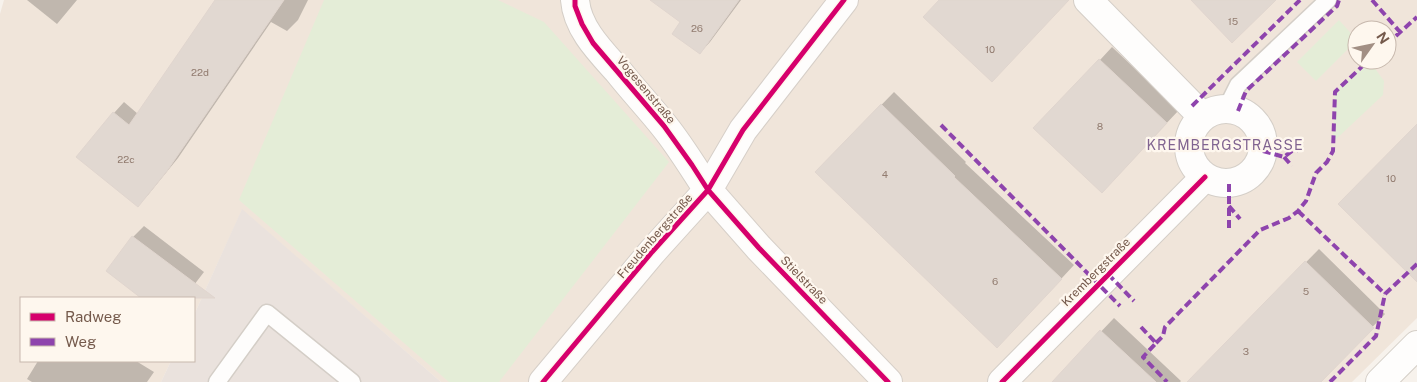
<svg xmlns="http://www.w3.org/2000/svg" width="1417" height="382" font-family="'Public Sans',sans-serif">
  <rect width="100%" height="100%" fill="#f7f2ec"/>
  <path fill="#f0e5da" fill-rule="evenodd" d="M 4,0 L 1417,0 L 1417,318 L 1352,382 L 441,382 L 242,210 L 194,315 L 194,298 L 21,298 L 21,361 L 171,361 L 161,382 L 0,382 L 0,14 ZM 1357,30 L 1387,30 L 1387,60 L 1357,60 Z"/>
  <path fill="#eae2dd" d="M 242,209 L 441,382 L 161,382 L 171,361 L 194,361 L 194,315 Z"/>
  <path fill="#e4edd7" d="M 324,0 L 498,0 L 544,22 L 669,162 L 499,382 L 449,382 L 239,200 Z
    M 1339,20 L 1357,40 L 1316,81 L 1297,62 Z
    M 1369,60 L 1384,81 L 1383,95 L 1333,142 L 1335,92 Z"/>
  <path fill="#0003" d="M 27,0 L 77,0 L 57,24 Z
    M 217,0 L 308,0 L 298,20 L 287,31 L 271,22 L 178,158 L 148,195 L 138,205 L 114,113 L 124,102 L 138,114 Z
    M 652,0 L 741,0 L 710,42 L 700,53 L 682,22 Z
    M 1112,47 L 1179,110 L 1114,179 L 1100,60 Z
    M 894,92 L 966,162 L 965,163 L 1074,265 L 1010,334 L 816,172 Z
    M 144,226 L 204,272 L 184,298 L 143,298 L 107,271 L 133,237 Z
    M 1319,249 L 1385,314 L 1319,382 L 1188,382 Z
    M 1114,318 L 1181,381 L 1180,382 L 1053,382 Z
    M 38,361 L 136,361 L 154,372 L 147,382 L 32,382 L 27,379 Z"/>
  <path fill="#e1d8d1" stroke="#e0d5ce" d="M 215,0 L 284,0 L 167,171 L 138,207 L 76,157 L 113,112 L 129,125 Z
    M 650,0 L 739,0 L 700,54 L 672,34 L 680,22 Z
    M 939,0 L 1069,0 L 992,82 L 923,17 Z
    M 1191,0 L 1276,0 L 1232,43 Z
    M 1099,59 L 1167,123 L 1102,193 L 1033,128 Z
    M 881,104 L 955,176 L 954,177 L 1062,279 L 997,348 L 815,172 Z
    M 1417,124 L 1417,282 L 1338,204 Z
    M 132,236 L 215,298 L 141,298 L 106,271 Z
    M 1305,261 L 1374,328 L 1321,382 L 1187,382 Z
    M 1100,330 L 1156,382 L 1052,382 Z"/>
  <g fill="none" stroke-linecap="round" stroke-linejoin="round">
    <defs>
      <path id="lane" d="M 1226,109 L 1238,85 L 1328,0
        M 217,382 L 267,313 L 352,382"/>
      <path id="street" d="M 575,0 C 577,28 600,51 618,71 C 633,90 650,108 665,127 C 681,147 694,169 708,190
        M 1088,0 L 1203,117
        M1189 146a37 37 0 1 1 74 0a37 37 0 1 1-74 0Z
        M 1002,382 L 1205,177
        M 1380,382 L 1417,345"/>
      <path id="secondary" d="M 708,190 L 759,248 L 888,382
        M 543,382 L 652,252 L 708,190 L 743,130 L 844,0"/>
    </defs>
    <use href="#lane" stroke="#d4cec7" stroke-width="19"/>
    <use href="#street" stroke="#d4cec7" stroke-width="30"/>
    <use href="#secondary" stroke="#d6cfc8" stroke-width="30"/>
    <use href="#lane" stroke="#fefdfc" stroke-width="16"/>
    <use href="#street" stroke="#fefdfc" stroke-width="28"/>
    <use href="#secondary" stroke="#fefdfc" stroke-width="28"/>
    <path stroke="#8e44ad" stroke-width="4" stroke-dasharray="8 4" stroke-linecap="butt" d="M 1372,0 L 1400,32
      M 1387,44 L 1417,17
      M 1192,106 L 1300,0
      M 1238,111 L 1246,91 L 1337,6 L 1339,0
      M 941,125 L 1120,306
      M 1263,151 L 1284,157 L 1296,148 L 1299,151
      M 1284,157 L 1292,166
      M 1229,206 L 1240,219
      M 1298,211 L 1385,294
      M 1229,228 L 1229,183
      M 1108,274 L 1134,301
      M 1141,327 L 1156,343 L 1143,357 L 1167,382
      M 1156,343 L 1163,336 L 1165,327 L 1260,230 L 1289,218 L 1298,211 L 1306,201 L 1316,173 L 1327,162 L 1333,151 L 1335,92 L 1369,60
      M 1330,382 L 1376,336 L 1385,294 L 1417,264"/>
    <defs>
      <path id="cycleway" d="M 575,0 L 575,6 L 582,24 L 593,43 L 664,126 L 692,165 L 708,190 L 759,248 L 888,382
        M 543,382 L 652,252 L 708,190 L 743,130 L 844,0
        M 1002,382 L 1205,177"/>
    </defs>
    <use href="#cycleway" stroke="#fef7ee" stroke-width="8"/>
    <use href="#cycleway" stroke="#d6006c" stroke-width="5"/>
  </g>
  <g text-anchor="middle" stroke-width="4.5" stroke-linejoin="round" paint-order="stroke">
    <g font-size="10" fill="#927c70">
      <text x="1233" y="25">15</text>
      <text x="697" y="32">26</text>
      <text x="990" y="53">10</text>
      <text x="200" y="76">22d</text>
      <text x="1100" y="130">8</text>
      <text x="126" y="163">22c</text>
      <text x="885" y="178">4</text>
      <text x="1391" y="182">10</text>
      <text x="995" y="285">6</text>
      <text x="1306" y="295">5</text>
      <text x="1246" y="355">3</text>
    </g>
    <g font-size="12" fill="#755a4c" stroke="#fef7ee">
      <text transform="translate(646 90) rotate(50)" y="4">Vogesenstraße</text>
      <text transform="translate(655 236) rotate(-49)" y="4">Freudenbergstraße</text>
      <text transform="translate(1096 272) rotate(-45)" y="4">Krembergstraße</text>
      <text transform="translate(804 280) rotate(46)" y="4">Stielstraße</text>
    </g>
    <g font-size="14" letter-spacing="1" fill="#816491" stroke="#fef7ee">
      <text x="1225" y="150">KREMBERGSTRASSE</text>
    </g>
  </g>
  <rect x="20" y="297" width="175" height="65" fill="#fef7ee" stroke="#c7b8ad"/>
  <rect x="30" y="313" width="25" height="8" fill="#d6006c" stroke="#c7b8ad"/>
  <text x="65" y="322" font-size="15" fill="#755a4c">Radweg</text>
  <rect x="30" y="338" width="25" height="8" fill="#8e44ad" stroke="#c7b8ad"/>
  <text x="65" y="347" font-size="15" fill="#755a4c">Weg</text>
  <g transform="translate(1372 45) rotate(57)"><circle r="24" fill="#fef7ee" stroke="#c7b8ad"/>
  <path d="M0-4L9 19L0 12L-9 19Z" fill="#a28f84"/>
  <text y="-8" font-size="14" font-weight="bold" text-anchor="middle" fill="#755a4c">N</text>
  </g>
</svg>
